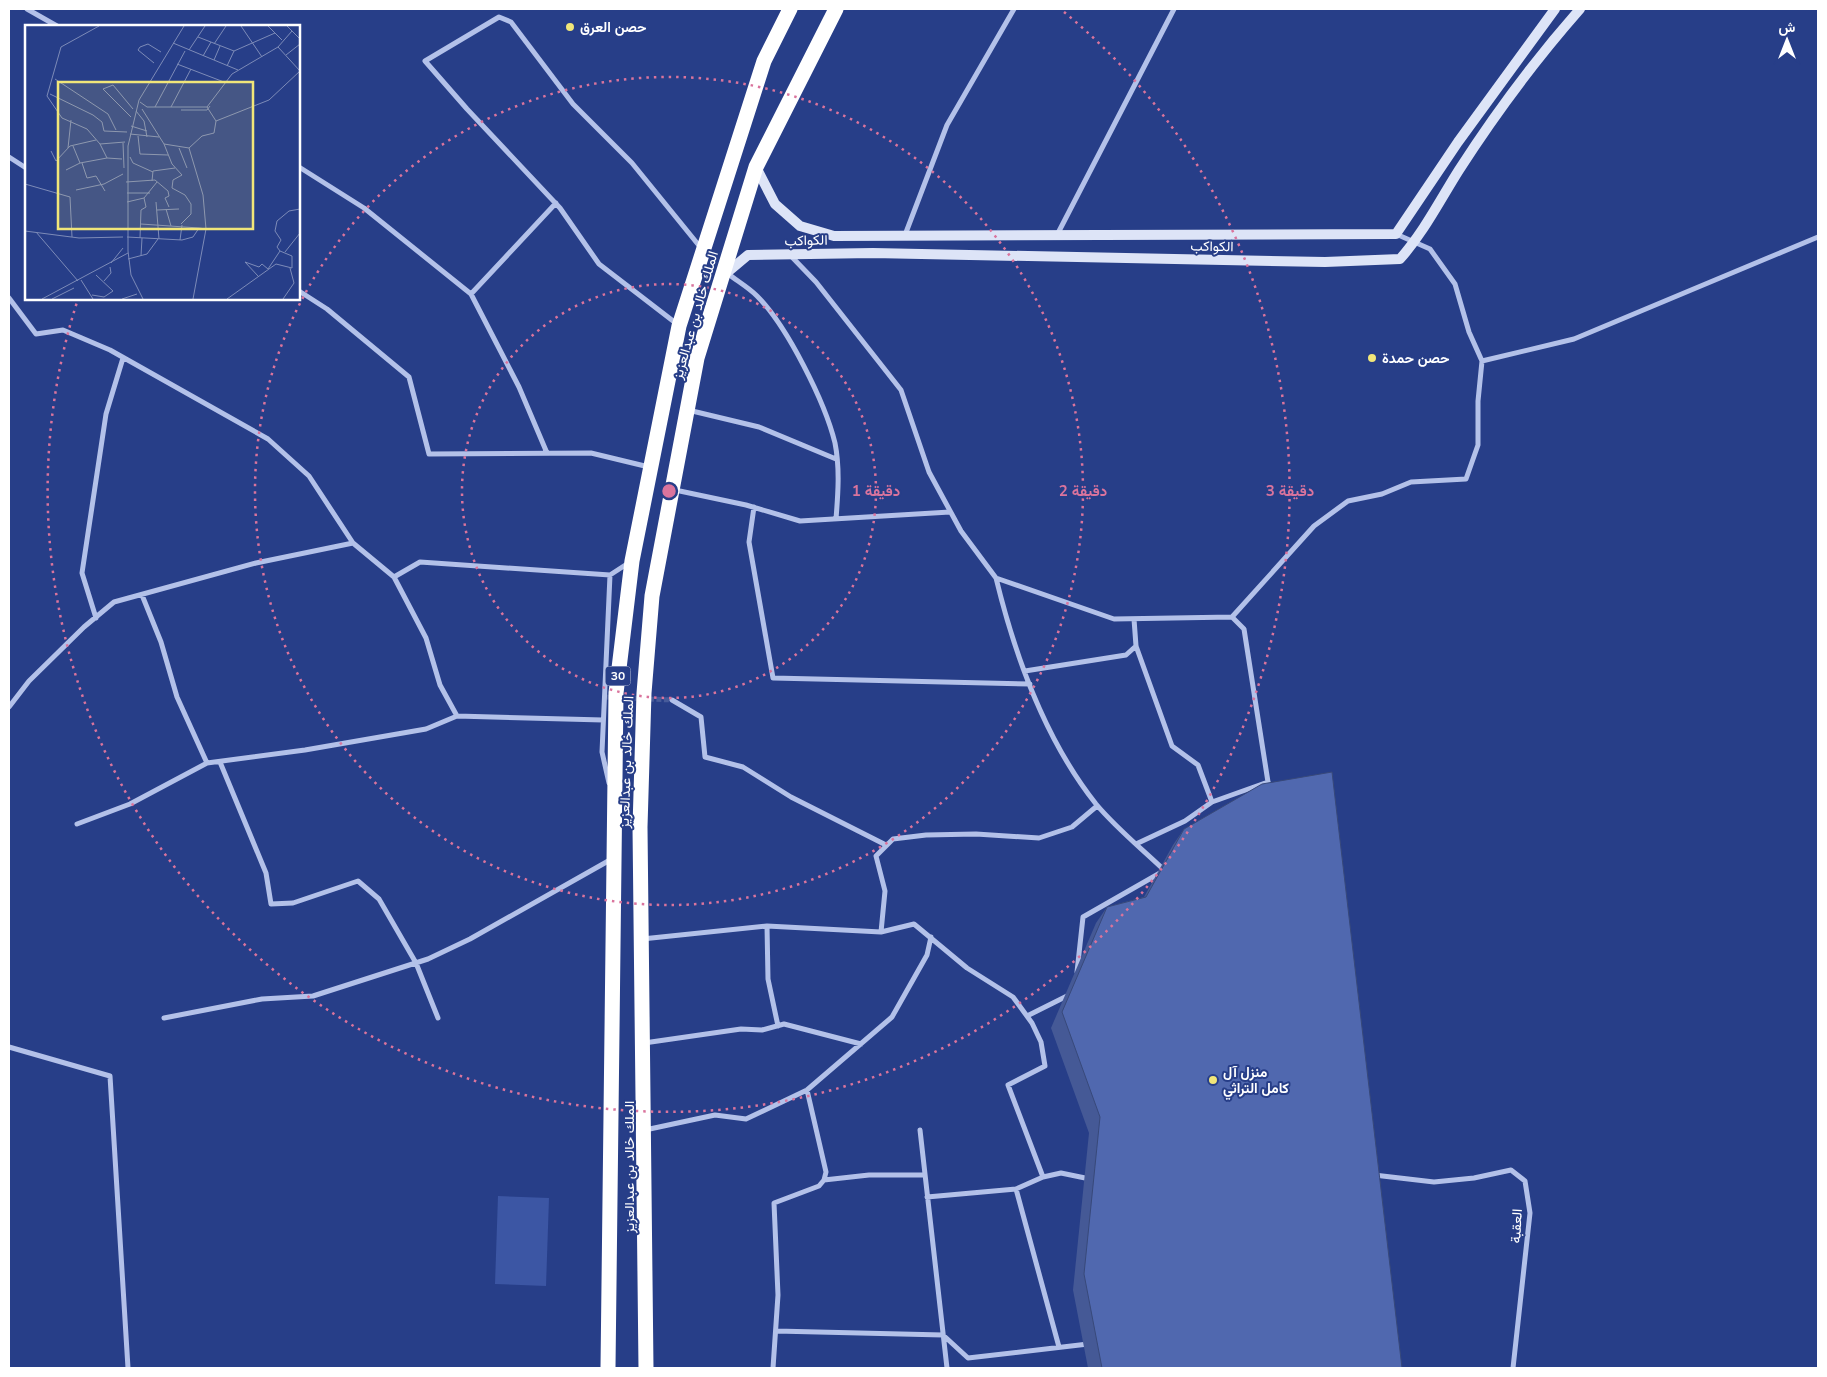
<svg xmlns="http://www.w3.org/2000/svg" width="1827" height="1377" font-family="'Nunito Sans',Vazirmatn,sans-serif">
  <rect width="100%" height="100%" fill="#273e88"/>
  <path fill="#3c56a4" d="M 498,1196 L 549,1198 L 546,1286 L 495,1284 Z"/>
  <g fill="none" stroke-linecap="round" stroke-linejoin="round">
    <path stroke="#475b9a" stroke-width="5" stroke-dasharray="5 2.5" stroke-linecap="butt" d="M 604,697 L 672,700"/>
    <path stroke="#b3c1e9" stroke-width="5" d="M 27,9 L 57,26
      M 9,157 L 26,168
      M 299,167 L 364,208 L 471,294 L 519,387 L 547,453
      M 905,235 L 947,125 L 1014,9
      M 1057,235 L 1174,9
      M 790,255 L 816,282 L 901,390 L 929,472 L 961,531 L 996,578 L 1114,619 L 1232,617 L 1244,629 L 1268,782 L 1271,787
      M 727,273 C 737,281 748,287 757,296 C 787,326 825,402 835,443 C 840,468 838,494 836,519
      M 299,291 L 327,309 L 409,377 L 429,454 L 591,453 L 649,467
      M 471,294 L 556,203
      M 9,298 L 36,334 L 63,330 L 110,350 L 268,439 L 309,476 L 353,543 L 394,577 L 420,562 L 610,575 L 630,562
      M 677,324 L 599,264 L 560,208 L 467,109 L 425,61 L 499,17 L 511,22 L 573,104 L 632,163 L 701,248
      M 1482,361 L 1574,339 L 1818,237
      M 688,410 L 759,427 L 836,459
      M 675,490 L 746,505 L 800,521 L 950,512
      M 754,507 L 749,542 L 773,678 L 1030,684
      M 394,577 L 426,638 L 440,685 L 457,716 L 603,720
      M 996,578 C 1015,656 1046,741 1096,804 C 1116,828 1142,849 1165,871
      M 142,595 L 161,642 L 177,697 L 207,763
      M 1232,617 L 1314,526 L 1348,501 L 1382,494 L 1411,482 L 1466,479 L 1478,445 L 1478,401 L 1482,361 L 1469,332 L 1455,284 L 1430,249 L 1396,234
      M 96,618 L 82,573 L 106,414 L 123,358
      M 1134,619 L 1136,646 L 1172,746 L 1198,765 L 1212,802
      M 1025,671 L 1126,655 L 1136,646
      M 672,700 L 701,717 L 705,757 L 743,767 L 791,797 L 886,845
      M 9,707 L 29,681 L 84,627 L 114,602 L 256,563 L 353,543
      M 220,762 L 266,873 L 271,904 L 293,903 L 358,881 L 379,899 L 416,963 L 438,1018
      M 609,783 L 602,752 L 610,575
      M 77,824 L 130,804 L 207,763 L 305,750 L 426,729 L 457,716
      M 1136,844 L 1185,821 L 1212,802 L 1268,782
      M 767,926 L 768,979 L 778,1026
      M 881,932 L 885,891 L 876,856 L 893,839 L 926,835 L 976,834 L 1039,838 L 1072,827 L 1097,806
      M 642,939 L 767,926 L 881,932 L 914,924 L 967,968 L 1013,997 L 1032,1023 L 1041,1042 L 1045,1066 L 1008,1085 L 1043,1177
      M 1077,972 L 1083,917 L 1160,873
      M 1027,1016 L 1069,995
      M 164,1018 L 262,999 L 313,996 L 428,959 L 470,939 L 610,860
      M 644,1043 L 741,1029 L 762,1030 L 784,1024 L 861,1044
      M 9,1047 L 110,1076 L 128,1368
      M 645,1130 L 715,1115 L 746,1119 L 807,1090 L 892,1017 L 927,955 L 931,937
      M 920,1130 L 947,1368
      M 1374,1175 L 1434,1182 L 1474,1178 L 1511,1170 L 1525,1181 L 1530,1213 L 1513,1368
      M 824,1180 L 869,1175 L 925,1175
      M 1016,1189 L 1059,1347
      M 927,1197 L 1016,1189 L 1043,1177 L 1061,1173 L 1090,1179
      M 776,1331 L 943,1335 L 968,1358 L 1088,1344
      M 773,1368 L 778,1295 L 774,1203 L 819,1186 L 824,1180 L 826,1172 L 807,1090"/>
    <path stroke="#dde4f7" stroke-width="10" d="M 756,167 L 775,204 L 800,226 L 834,236 L 1396,234 L 1458,142 L 1555,9
      M 723,276 L 748,255 L 873,253 L 1325,262 L 1400,259 C 1424,232 1440,200 1459,170 C 1495,114 1536,59 1580,9"/>
    <path stroke="#fff" stroke-width="15" d="M 608,1368 L 616,693 L 632,561 L 679,326 L 764,61 L 790,9
      M 646,1368 L 640,827 L 644,693 L 652,596 L 697,358 L 756,167 L 836,9"/>
  </g>
  <path fill="#455996" d="M 1184,829 L 1402,1368 L 1088,1368 L 1073,1290 L 1089,1133 L 1051,1028 L 1096,923 L 1107,907 L 1144,897 L 1173,845 Z"/>
  <path fill="#5068af" stroke="#38497a" d="M 1332,772 L 1402,1368 L 1102,1368 L 1084,1274 L 1100,1117 L 1062,1012 L 1107,907 L 1146,897 L 1184,829 L 1262,784 Z"/>
  <g fill="none" stroke="#da749d" stroke-width="2.5" stroke-dasharray="2.5 5">
    <circle cx="669" cy="491" r="207"/>
    <circle cx="669" cy="491" r="414"/>
    <path d="M1064 12A621 621 0 1 1 78 299"/>
  </g>
  <g fill="#f1e679" stroke="#273e88" stroke-width="2">
    <circle cx="570" cy="27" r="5"/>
    <circle cx="1372" cy="358" r="5"/>
    <circle cx="1213" cy="1080" r="5"/>
  </g>
  <g text-anchor="middle" stroke-width="4" stroke-linejoin="round" paint-order="stroke">
    <rect fill="#273e88" stroke="#bec5db" stroke-width="1" x="605.5" y="666.5" width="25" height="19" rx="4"/>
    <g font-size="12" font-weight="bold" fill="#fff">
      <text x="618" y="680">30</text>
    </g>
    <g font-size="14" font-weight="bold" fill="#fff" stroke="#273e88" text-anchor="start">
      <text x="580" y="32">حصن العرق</text>
      <text x="1382" y="363">حصن حمدة</text>
      <text x="1223" y="1077">منزل آل<tspan x="1223" dy="16">كامل التراثي</tspan></text>
    </g>
    <g font-size="14" fill="#fff" stroke="#273e88">
      <text transform="translate(806 240) rotate(-1)" y="5">الكواكب</text>
      <text transform="translate(1212 246) rotate(1)" y="5">الكواكب</text>
      <text transform="translate(695 315) rotate(-74)" y="5">الملك خالد بن عبدالعزيز</text>
      <text transform="translate(626 762) rotate(-88)" y="5">الملك خالد بن عبدالعزيز</text>
      <text transform="translate(629 1167) rotate(-90)" y="5">الملك خالد بن عبدالعزيز</text>
      <text transform="translate(1516 1226) rotate(-87)" y="5">العقبة</text>
    </g>
  </g>
  <g transform="translate(25 25)">
    <rect width="275" height="275" fill="#273e88"/>
    <path fill="none" stroke="#7d8bb8" stroke-width="1" d="M 74,1 L 36,22 L 22,71 L 37,93 L 62,104 L 75,119 L 100,117M 216,1 L 237,32M 243,1 L 257,15M 262,1 L 275,14M 173,12 L 209,26 L 250,8M 148,18 L 213,45M 189,19 L 201,1M 253,22 L 275,46M 164,25 L 180,1M 261,30 L 275,19M 178,31 L 186,17M 189,35 L 195,21M 129,38 L 113,25 L 115,22 L 123,19 L 136,27M 152,39 L 199,57M 202,41 L 209,26M 30,54 L 83,89 L 91,105M 25,69 L 68,90 L 77,97 L 79,106 L 102,107M 115,77 L 122,82 L 182,82 L 207,49 L 253,22 L 267,6M 130,82 L 160,26M 146,82 L 166,44M 117,84 L 139,119 L 164,123 L 177,111 L 189,108 L 191,96 L 182,82M 156,85 L 182,85 L 185,81M 111,86 L 119,96 L 122,112M 106,92 L 78,64 L 88,60 L 108,84M 191,96 L 244,75 L 275,46M 106,101 L 122,106M 105,109 L 134,112M 113,111 L 115,129 L 143,130M 98,118 L 99,143M 75,119 L 82,133 L 97,134M 139,119 L 147,139 L 157,150 L 148,155 L 147,163M 48,121 L 55,138M 43,123 L 46,95M 154,123 L 162,143M 164,123 L 178,170 L 181,204 L 168,274M 26,126 L 31,136 L 45,121 L 71,115M 105,132 L 108,138 L 128,147M 57,138 L 62,153 L 71,151 L 80,166M 41,145 L 55,138 L 82,133M 127,156 L 128,146 L 150,143M 101,157 L 130,155 L 143,166 L 144,171 L 140,173 L 144,182M 0,159 L 45,172 L 47,212M 147,163 L 160,170 L 166,179 L 166,189 L 156,199M 51,165 L 79,159 L 98,149M 102,168 L 125,168M 102,177 L 119,173 L 132,157M 131,177 L 134,214M 141,184 L 146,201M 132,185 L 154,184M 116,199 L 174,203M 0,206 L 54,213 L 98,212M 11,207 L 53,256M 102,212 L 157,215 L 168,212 L 174,203 L 181,204M 115,213 L 116,185 L 121,182 L 119,173M 155,215 L 157,200M 260,227 L 275,208M 116,231 L 117,213M 103,234 L 122,229 L 133,214M 86,238 L 98,223M 233,251 L 220,237 L 234,242 L 237,239 L 243,244 L 255,226 L 252,222 L 256,215 L 250,206 L 252,196 L 264,186 L 275,184M 56,255 L 68,274M 79,256 L 86,248 L 85,242M 67,270 L 79,272 L 88,266 L 71,250M 17,274 L 103,228M 27,274 L 49,263M 97,274 L 112,269M 118,274 L 106,250 L 103,226 L 103,121 L 114,75 L 159,1M 202,274 L 251,239 L 267,243 L 267,231 L 255,226M 258,274 L 269,258 L 265,243"/>
    <path fill="#f1e679" fill-opacity="0.15" stroke="#f1e679" stroke-width="2.5" d="M 33,57 L 228,57 L 228,204 L 33,204 Z"/>
    <rect width="275" height="275" fill="none" stroke="#fff" stroke-width="2.5"/>
  </g>
  <circle cx="669" cy="491" r="8" fill="#da749d" stroke="#273e88" stroke-width="2.5"/>
  <g font-size="15" text-anchor="middle" font-weight="bold" fill="#da749d" stroke="#273e88" stroke-width="4" stroke-linejoin="round" paint-order="stroke">
    <text x="876" y="496">1 دقيقة</text>
    <text x="1083" y="496">2 دقيقة</text>
    <text x="1290" y="496">3 دقيقة</text>
  </g>
  <rect width="1827" height="1377" fill="none" stroke="#ffffff" stroke-width="20"/>
  <g transform="translate(1787 40)" stroke="#273e88" stroke-width="4" paint-order="stroke">
  <path d="M0-4L9 19L0 12L-9 19Z" fill="#ffffff"/>
  <text y="-8" font-size="14" font-weight="bold" text-anchor="middle" fill="#ffffff">ش</text>
  </g>
</svg>
